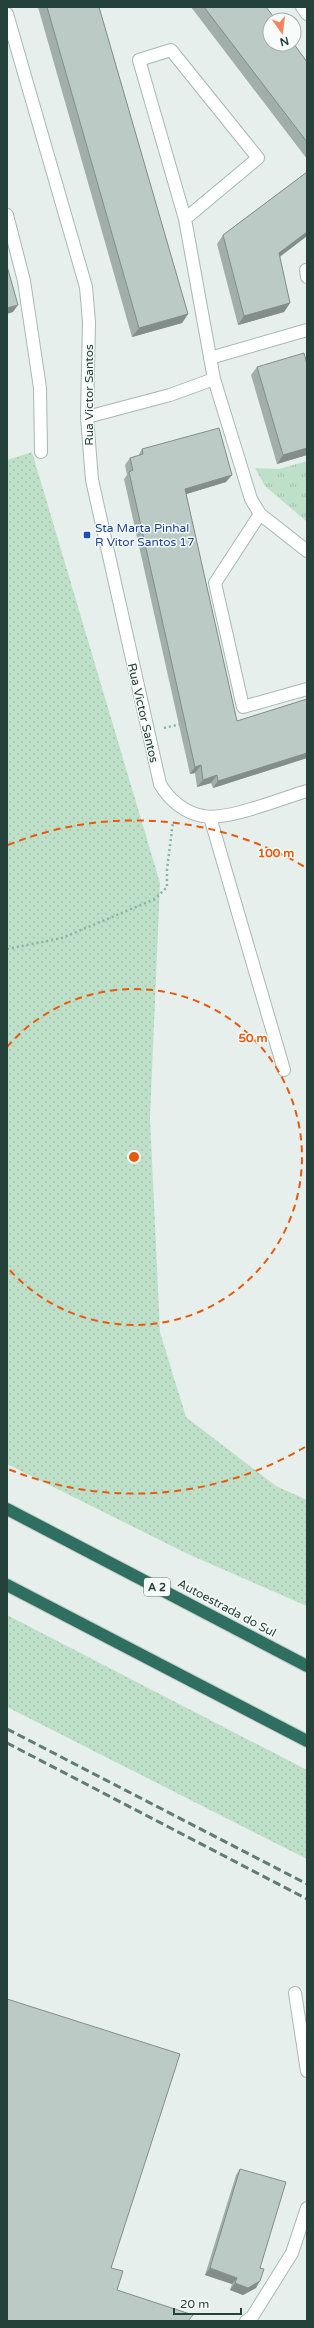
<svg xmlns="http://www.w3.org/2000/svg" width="314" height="2328" font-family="'Varela Round',sans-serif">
  <defs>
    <pattern id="grass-dots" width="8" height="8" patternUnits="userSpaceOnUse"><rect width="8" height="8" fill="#bfe0c8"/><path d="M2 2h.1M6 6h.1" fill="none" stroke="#a4c1ad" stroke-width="1.8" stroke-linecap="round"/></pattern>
    <pattern id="park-tufts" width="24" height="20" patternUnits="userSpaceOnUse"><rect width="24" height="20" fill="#bfe0c8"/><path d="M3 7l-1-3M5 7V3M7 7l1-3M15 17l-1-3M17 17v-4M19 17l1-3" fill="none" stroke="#a4c1ad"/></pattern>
  </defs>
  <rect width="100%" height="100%" fill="#e6efeb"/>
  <path fill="url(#grass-dots)" d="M 32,452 L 160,883 L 150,1118 L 160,1332 L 186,1417 L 276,1486 L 307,1500 L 307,1606 L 190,1555 L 7,1464 L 7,460 Z
    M 7,1615 L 307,1770 L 307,1859 L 7,1707 Z"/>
  <path fill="url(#park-tufts)" d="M 307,461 L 307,522 L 265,486 L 255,468 L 279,469 Z"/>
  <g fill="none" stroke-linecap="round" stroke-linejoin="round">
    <defs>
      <path id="minor" d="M 302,7 L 307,14
        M 7,14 L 86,287 L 89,322 L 87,417 L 92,480 L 160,784 C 169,800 185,813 203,816 C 228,821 282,798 307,791
        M 7,215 L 24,281 L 40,388 L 41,452
        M 306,270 L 307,277
        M 210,358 L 307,330
        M 214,379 L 251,499 L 260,514 L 307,551
        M 87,417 L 170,395 L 214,379 L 185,219 L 258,158 L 171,50 L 139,60 L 185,219
        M 260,514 L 215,583 L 243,707 L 307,689
        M 210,817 L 284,1070
        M 295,1993 L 307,2071
        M 246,2321 L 252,2317 L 292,2253 L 307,2208"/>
      <path id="highway" d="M 7,1509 L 307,1666
        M 7,1585 L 307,1741"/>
    </defs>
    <use href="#minor" stroke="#a8b8b2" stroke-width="14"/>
    <use href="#highway" stroke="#c2cac8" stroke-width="14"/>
    <path stroke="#86b3a5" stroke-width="2.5" stroke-dasharray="2 3" stroke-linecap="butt" d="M 164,728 L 181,724
      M 7,949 L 62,938 L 155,899 L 167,887 L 167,869 L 173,822"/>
    <use href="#minor" stroke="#fff" stroke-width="12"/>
    <use href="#highway" stroke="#2f6f62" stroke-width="12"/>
    <path stroke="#5f7d75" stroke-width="3" stroke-dasharray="8 4" stroke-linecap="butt" d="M 7,1729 L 307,1884
      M 7,1743 L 307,1899"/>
  </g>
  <path fill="#a1aea9" d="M 38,7 L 99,7 L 188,314 L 182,323 L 132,337 Z
    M 191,7 L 266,7 L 307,62 L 307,159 Z
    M 307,172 L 307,236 L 280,257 L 290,303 L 284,312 L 238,325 L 217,244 L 223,235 Z
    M 257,367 L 307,455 L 277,464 L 251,375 Z
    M 142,449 L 226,482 L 186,494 L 237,721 L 307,699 L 307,758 L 213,788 L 211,783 L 197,787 L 195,773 L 190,774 L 124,479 L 127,475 L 125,465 L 130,458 L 138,456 Z
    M 240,2169 L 260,2268 L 256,2288 L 243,2295 L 230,2290 L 232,2284 L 205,2275 L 236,2175 Z"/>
  <path fill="#838d89" d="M 307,232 L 307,236 L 272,262 L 279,253 Z
    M 290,303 L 284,312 L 238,325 L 244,316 Z
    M 18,305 L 13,312 L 7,314 L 7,308 Z
    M 188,314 L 182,323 L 132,337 L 139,328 Z
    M 307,448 L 307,455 L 277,464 L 283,455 Z
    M 232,475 L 226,482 L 180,496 L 185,489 Z
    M 307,753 L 307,758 L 213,788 L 218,781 Z
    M 201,765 L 195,773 L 190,774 L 195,767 Z
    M 217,775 L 211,783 L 197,787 L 203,780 Z
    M 210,2268 L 237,2278 L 232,2284 L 205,2275 Z
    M 260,2281 L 256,2288 L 243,2295 L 230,2290 L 235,2283 Z"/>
  <path fill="#bbcac4" stroke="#838d89" d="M 47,7 L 99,7 L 188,314 L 139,328 Z
    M 204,7 L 266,7 L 276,20 L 270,20 L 270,44 L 294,44 L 307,62 L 307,142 Z
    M 307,172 L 307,232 L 279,253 L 290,303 L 244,316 L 223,235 Z
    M 7,266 L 18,305 L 7,308 Z
    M 304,353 L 307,364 L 307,448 L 283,455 L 257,367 Z
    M 219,428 L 232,475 L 185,489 L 237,721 L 307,699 L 307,753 L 218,781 L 217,775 L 203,780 L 201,765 L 195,767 L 129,472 L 133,470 L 130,458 L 143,454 L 142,449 Z
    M 7,1999 L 180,2054 L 111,2268 L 123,2271 L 117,2290 L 193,2315 L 188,2321 L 7,2321 Z
    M 240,2169 L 286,2182 L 260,2268 L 264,2269 L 260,2281 L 248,2288 L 235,2283 L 237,2278 L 210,2268 Z"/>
  <g fill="none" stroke="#e8590c" stroke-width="2" stroke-dasharray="7 5">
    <path d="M7 1047A168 168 0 1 1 7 1267"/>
    <path d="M305 1447A336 336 0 0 1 8 1469M8 845A336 336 0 0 1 305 867"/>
  </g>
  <rect fill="#1a4fb4" stroke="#f7fbf9" stroke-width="1.5" x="83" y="531" width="8" height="8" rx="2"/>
  <g text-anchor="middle" stroke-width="3" stroke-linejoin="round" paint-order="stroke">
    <rect fill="#f7fbf9" stroke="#637a73" stroke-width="1" x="144" y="1578" width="26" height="18" rx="3"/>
    <g font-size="11" font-weight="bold" fill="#24423a">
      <text x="157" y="1591">A 2</text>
    </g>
    <g font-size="12" fill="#24423a" stroke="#f7fbf9">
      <text transform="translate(89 395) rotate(-90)" y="4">Rua Victor Santos</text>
      <text transform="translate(143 713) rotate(77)" y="4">Rua Victor Santos</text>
      <text transform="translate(227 1608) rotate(28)" y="4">Autoestrada do Sul</text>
    </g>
    <g font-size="12" fill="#164399" stroke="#f7fbf9" text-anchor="start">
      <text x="95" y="532">Sta Marta Pinhal<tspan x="95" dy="14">R Vitor Santos 17</tspan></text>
    </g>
  </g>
  <circle cx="134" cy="1157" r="6" fill="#e8590c" stroke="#f7fbf9" stroke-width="2"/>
  <g font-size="12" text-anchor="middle" font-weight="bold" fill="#e8590c" stroke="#f7fbf9" stroke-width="3" stroke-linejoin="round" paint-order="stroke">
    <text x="276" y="857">100 m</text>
    <text x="253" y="1042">50 m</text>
  </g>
  <rect width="314" height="2328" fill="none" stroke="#24423a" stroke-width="16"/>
  <g transform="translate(282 32) rotate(166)"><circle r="19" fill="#f7fbf9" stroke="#a3b1ad"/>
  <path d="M0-3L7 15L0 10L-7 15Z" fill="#f4845f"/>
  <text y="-6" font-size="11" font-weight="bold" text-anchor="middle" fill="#24423a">N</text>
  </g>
  <path d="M174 2308v6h67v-6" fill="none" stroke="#24423a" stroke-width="2"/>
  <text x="180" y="2308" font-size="12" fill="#24423a" stroke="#f7fbf9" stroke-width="3" paint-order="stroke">20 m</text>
</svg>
